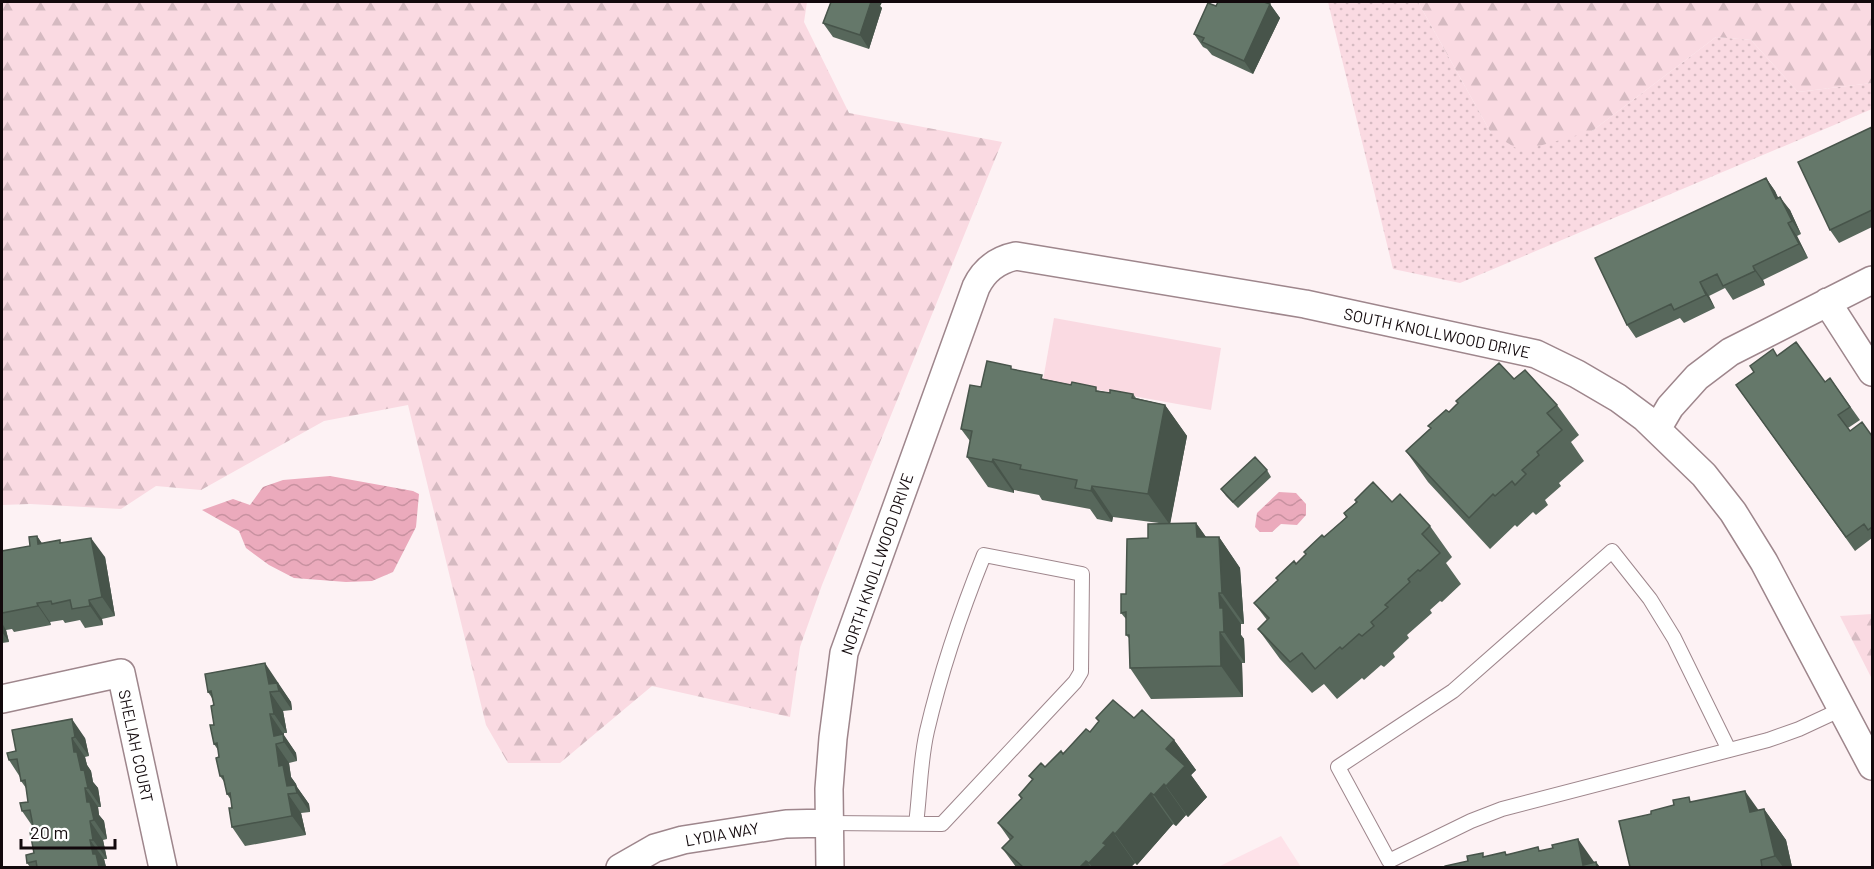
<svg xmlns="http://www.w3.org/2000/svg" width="1874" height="869" font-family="Barlow,sans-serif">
  <defs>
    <pattern id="grass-dots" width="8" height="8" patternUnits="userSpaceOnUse" patternTransform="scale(1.5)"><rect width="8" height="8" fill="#fadae2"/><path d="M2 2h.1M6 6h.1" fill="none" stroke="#d5bac1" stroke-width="1.8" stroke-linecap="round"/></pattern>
    <pattern id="forest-firs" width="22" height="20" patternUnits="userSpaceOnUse" patternTransform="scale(1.5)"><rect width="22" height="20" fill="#fadae2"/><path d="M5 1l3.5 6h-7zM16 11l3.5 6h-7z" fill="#d5bac1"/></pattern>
    <pattern id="water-waves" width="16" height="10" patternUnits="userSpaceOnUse" patternTransform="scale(1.5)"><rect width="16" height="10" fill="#ebaabc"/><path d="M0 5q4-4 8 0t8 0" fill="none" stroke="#c891a0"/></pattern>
  </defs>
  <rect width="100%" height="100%" fill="#fdf2f4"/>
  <path fill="#fee2e9" d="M 1281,836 L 1301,867 L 1218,867 Z"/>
  <path fill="url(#grass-dots)" d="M 1328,2 L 1418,2 L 1491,133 L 1592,131 L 1716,37 L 1751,40 L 1798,92 L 1872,83 L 1872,109 L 1460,283 L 1393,269 Z"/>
  <path fill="url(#forest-firs)" d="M 2,2 L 807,2 L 804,22 L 849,113 L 1002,142 L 822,585 L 800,647 L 790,717 L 652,686 L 560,763 L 508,763 L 486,725 L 408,405 L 324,421 L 201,490 L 156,486 L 121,509 L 30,504 L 2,505 Z
    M 1418,2 L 1872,2 L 1872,83 L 1798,92 L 1751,40 L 1716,37 L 1592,131 L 1521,151 L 1491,133 Z
    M 1872,614 L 1872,679 L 1840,616 Z"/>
  <path fill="#fadae2" d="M 1054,318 L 1221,348 L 1211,410 L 1043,380 Z"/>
  <path fill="url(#water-waves)" d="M 330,476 L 413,491 L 419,494 L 416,527 L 393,572 L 372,581 L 346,582 L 294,578 L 269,565 L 246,548 L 239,531 L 202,510 L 233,499 L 250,505 L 263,487 L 283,480 Z
    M 1279,492 L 1296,493 L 1306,504 L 1306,515 L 1297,525 L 1281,524 L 1272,532 L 1260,532 L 1255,527 L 1257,513 Z"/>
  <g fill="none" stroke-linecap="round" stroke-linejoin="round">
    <defs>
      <path id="service" d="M 1729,750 L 1674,638 L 1650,599 L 1612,551 L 1453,691 L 1338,767 L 1389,861 L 1471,821 L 1502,809 L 1768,740 L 1799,729 L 1842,709
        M 829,823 L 942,824 L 1075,682 L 1081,672 L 1082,574 L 984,555 C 961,612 941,671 927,731 C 920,761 920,793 916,824"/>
      <path id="minor" d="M 1827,302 L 1872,372
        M 1657,429 L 1670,407 L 1697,377 L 1730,352 L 1872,280
        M 2,699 L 121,673 L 163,868
        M 620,868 L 655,848 L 683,840 L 786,824 L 829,823
        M 830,868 L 829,789 L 833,738 L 844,653 L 976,287 C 984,270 997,260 1016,256 L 1305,304 L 1536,354 L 1577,374 L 1618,398 L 1645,418 L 1704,475 L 1733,512 L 1764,562 L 1872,766"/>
    </defs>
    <use href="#service" stroke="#9e868c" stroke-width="16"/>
    <use href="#minor" stroke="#9e868c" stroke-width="30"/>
    <use href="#service" stroke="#fff" stroke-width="14"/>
    <use href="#minor" stroke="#fff" stroke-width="27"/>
  </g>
  <path fill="#57675b" d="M 831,2 L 882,2 L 880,6 L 882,8 L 869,49 L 833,37 L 823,23 Z
    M 1270,4 L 1280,18 L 1253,74 L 1212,55 L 1207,49 L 1203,47 L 1194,34 L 1216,6 Z
    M 1872,127 L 1872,227 L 1839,243 L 1830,230 Z
    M 1766,178 L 1775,191 L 1778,198 L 1790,210 L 1801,234 L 1797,236 L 1808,258 L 1763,280 L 1765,285 L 1733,300 L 1725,288 L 1709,296 L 1715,308 L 1684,323 L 1680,318 L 1636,338 L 1627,325 Z
    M 1777,356 L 1825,382 L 1830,378 L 1860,420 L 1848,428 L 1850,431 L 1872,436 L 1872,538 L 1855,551 L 1736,385 Z
    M 1014,370 L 1044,379 L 1100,391 L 1110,393 L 1133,394 L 1136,398 L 1165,405 L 1187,436 L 1170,523 L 1196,523 L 1206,537 L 1219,537 L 1240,568 L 1244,624 L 1241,624 L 1241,635 L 1244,639 L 1245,663 L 1242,663 L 1243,697 L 1151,699 L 1130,668 L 1129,638 L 1126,635 L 1126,619 L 1121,613 L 1126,594 L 1148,538 L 1159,523 L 1113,517 L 1112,522 L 1097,519 L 1090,509 L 1042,500 L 1039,495 L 1014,490 L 1014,493 L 988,487 L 967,457 L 970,441 L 961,429 L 981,387 Z
    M 1514,379 L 1557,405 L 1579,435 L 1571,442 L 1584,461 L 1559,483 L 1561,486 L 1545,500 L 1548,505 L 1536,515 L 1533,512 L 1517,527 L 1515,525 L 1490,549 L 1428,482 L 1406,451 L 1458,404 L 1456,401 Z
    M 1267,470 L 1271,477 L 1238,508 L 1226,496 L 1221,489 Z
    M 1355,500 L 1392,502 L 1430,526 L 1452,557 L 1446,563 L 1461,584 L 1442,602 L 1440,601 L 1430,610 L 1432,613 L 1407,635 L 1409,638 L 1393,653 L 1395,657 L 1384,667 L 1381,665 L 1364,680 L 1362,678 L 1337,699 L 1324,684 L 1312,693 L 1280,659 L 1258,629 L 1267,620 L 1254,603 L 1278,580 L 1276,578 L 1296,564 L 1346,517 L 1344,513 L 1356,502 Z
    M 37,536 L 42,544 L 61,543 L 105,557 L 115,616 L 102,619 L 103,625 L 85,628 L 80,620 L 65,623 L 63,620 L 50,622 L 51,625 L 14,632 L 12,629 L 6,630 L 9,642 L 2,643 L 2,551 L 30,546 Z
    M 278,682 L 279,685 L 291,702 L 292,710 L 283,711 L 287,733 L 284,733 L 284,736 L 296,753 L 297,761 L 289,763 L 291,777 L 296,784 L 297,787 L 309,804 L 310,812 L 301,813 L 306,835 L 245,846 L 232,827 L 232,808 L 231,800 L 227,794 L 225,783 L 220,776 L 219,757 L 218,750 L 214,744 L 214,705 L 212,698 L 208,692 Z
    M 1096,718 L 1134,718 L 1174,740 L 1196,770 L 1191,775 L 1207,797 L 1188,817 L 1186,815 L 1176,826 L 1173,824 L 1137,865 L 1135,863 L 1131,867 L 1016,867 L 1002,848 L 1010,840 L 998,823 L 1021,799 L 1019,795 L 1032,780 L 1029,776 L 1045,767 L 1090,732 L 1099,722 Z
    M 12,730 L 85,738 L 89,756 L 85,757 L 87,765 L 91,771 L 93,782 L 98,788 L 101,807 L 98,807 L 99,815 L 104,821 L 107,839 L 103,840 L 107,859 L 104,859 L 106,867 L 30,867 L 27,863 L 34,853 L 34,831 L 33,827 L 22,811 L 28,802 L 26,788 L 21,781 L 20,777 L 9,760 L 16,751 Z
    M 1692,801 L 1758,810 L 1764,809 L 1786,840 L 1792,867 L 1630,867 Z"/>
  <path fill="#47544a" d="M 871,2 L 882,2 L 880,6 L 882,8 L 869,49 L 860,35 Z
    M 1270,4 L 1280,18 L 1253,74 L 1244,61 Z
    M 1766,178 L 1775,191 L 1785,212 L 1776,199 Z
    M 1780,197 L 1790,210 L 1801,234 L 1792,221 Z
    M 1788,223 L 1797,236 L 1808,258 L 1799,244 Z
    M 1753,266 L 1763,280 L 1765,285 L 1755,271 Z
    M 1700,282 L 1709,296 L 1715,308 L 1706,295 Z
    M 1165,405 L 1187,436 L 1170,525 L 1148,494 Z
    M 993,459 L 1014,490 L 1014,493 L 992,462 Z
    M 1092,486 L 1113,517 L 1112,522 L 1091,491 Z
    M 1196,523 L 1218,554 L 1197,537 Z
    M 37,536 L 50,555 L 38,544 Z
    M 1219,537 L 1240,568 L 1244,624 L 1222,593 Z
    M 91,538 L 105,557 L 115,616 L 102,597 Z
    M 1219,593 L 1241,624 L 1241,635 L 1244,639 L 1245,663 L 1224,632 L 1220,608 Z
    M 89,600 L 102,619 L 103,625 L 90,606 Z
    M 37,603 L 50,622 L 51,625 L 38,606 Z
    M 2,623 L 6,630 L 9,642 L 2,632 Z
    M 1220,632 L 1242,663 L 1243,697 L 1221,666 Z
    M 265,663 L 291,702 L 292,710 L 279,691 L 269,684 Z
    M 270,692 L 283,711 L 287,733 L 274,714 Z
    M 270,714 L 296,753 L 297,761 L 284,742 L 274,736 Z
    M 72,719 L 85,738 L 89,756 L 75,737 Z
    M 72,738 L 85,757 L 87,765 L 91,771 L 93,782 L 98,788 L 101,807 L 88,788 L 74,752 Z
    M 1174,740 L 1196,770 L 1191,775 L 1207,797 L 1188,817 L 1166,786 L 1166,749 Z
    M 276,744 L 289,763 L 291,777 L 296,784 L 297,787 L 309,804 L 310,812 L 297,793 L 287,786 L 279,766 Z
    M 1164,784 L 1186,815 L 1176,826 L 1154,795 Z
    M 85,788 L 98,807 L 99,815 L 104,821 L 107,839 L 94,820 L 87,802 Z
    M 1745,791 L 1767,822 L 1750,812 Z
    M 1151,793 L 1173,824 L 1137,865 L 1115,834 Z
    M 288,794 L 301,813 L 306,835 L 292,816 Z
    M 1764,809 L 1786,840 L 1792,867 L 1783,867 L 1775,856 Z
    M 90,821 L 103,840 L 107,859 L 93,840 Z
    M 1113,832 L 1135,863 L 1131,867 L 1092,867 L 1089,863 L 1103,843 Z
    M 1578,839 L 1597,866 L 1596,862 L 1600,867 L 1585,867 L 1583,865 Z
    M 90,840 L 104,859 L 106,867 L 99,867 L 93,854 Z
    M 1086,861 L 1091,867 L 1080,867 Z"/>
  <path fill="#65786a" stroke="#47544a" stroke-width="1.5" d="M 831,2 L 871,2 L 860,35 L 823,23 Z
    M 1218,2 L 1264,2 L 1270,4 L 1244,61 L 1202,42 L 1204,38 L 1194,34 L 1208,3 L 1216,6 Z
    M 1872,127 L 1872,210 L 1830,230 L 1798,162 Z
    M 1766,178 L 1776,199 L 1780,197 L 1792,221 L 1788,223 L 1799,244 L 1753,266 L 1755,271 L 1723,286 L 1717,274 L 1700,282 L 1706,295 L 1674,310 L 1671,304 L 1627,325 L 1595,258 Z
    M 1796,342 L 1825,382 L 1830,378 L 1850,407 L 1838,415 L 1850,431 L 1862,422 L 1872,436 L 1872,527 L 1868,530 L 1864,524 L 1846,537 L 1736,385 L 1754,372 L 1750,366 L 1773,349 L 1777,356 Z
    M 987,361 L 1011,366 L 1011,369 L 1042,375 L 1041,379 L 1071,385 L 1072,382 L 1096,387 L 1096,391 L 1110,393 L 1110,390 L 1133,394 L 1132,398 L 1165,405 L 1148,494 L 1092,486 L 1091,491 L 1075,488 L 1077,480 L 1020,469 L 1021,465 L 993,459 L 992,462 L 967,457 L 972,431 L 961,429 L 970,385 L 981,387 Z
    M 1499,363 L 1514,379 L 1525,370 L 1557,405 L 1547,413 L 1562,430 L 1537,452 L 1539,455 L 1522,470 L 1526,474 L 1515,485 L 1512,481 L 1495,496 L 1493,494 L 1469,518 L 1406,451 L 1431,428 L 1428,426 L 1446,410 L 1449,412 L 1458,403 L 1456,401 Z
    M 1255,457 L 1267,470 L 1233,502 L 1221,489 Z
    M 1373,482 L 1392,502 L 1400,494 L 1430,526 L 1422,534 L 1440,553 L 1420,571 L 1418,570 L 1408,579 L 1410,582 L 1385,605 L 1388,607 L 1371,622 L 1374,626 L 1362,636 L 1359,634 L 1342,649 L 1340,647 L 1315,669 L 1302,653 L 1290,662 L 1258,629 L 1269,618 L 1254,603 L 1278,580 L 1276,578 L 1294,561 L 1296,564 L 1306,554 L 1304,552 L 1322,535 L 1324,537 L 1347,517 L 1344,513 L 1357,502 L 1355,500 Z
    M 1196,523 L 1197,537 L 1219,537 L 1222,593 L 1219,593 L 1220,608 L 1223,608 L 1224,632 L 1220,632 L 1221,666 L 1130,668 L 1129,635 L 1126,635 L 1126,612 L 1121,613 L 1121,594 L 1126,594 L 1127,539 L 1148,538 L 1148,524 Z
    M 37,536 L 38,544 L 60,540 L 60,543 L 91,538 L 102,597 L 89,600 L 90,606 L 72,609 L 70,600 L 52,604 L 51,601 L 37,603 L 38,606 L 2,613 L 2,551 L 30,546 L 29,537 Z
    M 265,663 L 269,684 L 277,683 L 279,691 L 270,692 L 274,714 L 270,714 L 274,736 L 283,734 L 284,742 L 276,744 L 279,766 L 283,765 L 287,786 L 295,785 L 297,793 L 288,794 L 292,816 L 232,827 L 229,808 L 232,808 L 230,793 L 227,794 L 223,776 L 220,776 L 216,758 L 219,757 L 217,743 L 214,744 L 210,725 L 214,725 L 211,706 L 214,705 L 211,691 L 208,692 L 205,674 Z
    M 1113,700 L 1134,718 L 1142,710 L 1174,740 L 1166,749 L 1185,766 L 1166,786 L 1164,784 L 1154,795 L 1151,793 L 1115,834 L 1113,832 L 1103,843 L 1106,845 L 1089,863 L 1086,861 L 1080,867 L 1023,867 L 1002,848 L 1013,837 L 998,823 L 1022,798 L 1019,795 L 1033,779 L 1029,776 L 1041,763 L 1045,767 L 1061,751 L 1063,754 L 1086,729 L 1090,732 L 1099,721 L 1096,718 Z
    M 72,719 L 75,737 L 72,738 L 74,752 L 77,752 L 81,770 L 84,769 L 88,788 L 85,788 L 87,802 L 90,802 L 94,820 L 90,821 L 93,840 L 90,840 L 93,854 L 96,854 L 99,867 L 37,867 L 36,861 L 27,863 L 26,855 L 34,853 L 30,832 L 34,831 L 30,810 L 22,811 L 20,803 L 28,802 L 25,780 L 21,781 L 17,759 L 9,760 L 7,753 L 16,751 L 12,730 Z
    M 1745,791 L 1750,812 L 1764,809 L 1775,856 L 1761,860 L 1762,867 L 1630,867 L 1619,821 L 1651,814 L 1651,811 L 1674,805 L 1673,800 L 1689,797 L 1690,802 Z
    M 1578,839 L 1583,865 L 1596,862 L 1597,867 L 1445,867 L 1445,866 L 1468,861 L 1467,856 L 1483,853 L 1483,857 L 1505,852 L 1506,855 L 1538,847 L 1539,851 L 1553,848 L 1552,845 Z"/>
  <g text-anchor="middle" stroke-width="4.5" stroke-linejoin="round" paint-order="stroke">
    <g font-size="16" fill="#12090c" stroke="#fff">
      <text transform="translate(1437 333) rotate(12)" y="6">SOUTH KNOLLWOOD DRIVE</text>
      <text transform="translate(877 564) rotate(-71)" y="6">NORTH KNOLLWOOD DRIVE</text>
      <text transform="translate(136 746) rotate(78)" y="6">SHELIAH COURT</text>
      <text transform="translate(722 834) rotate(-10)" y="6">LYDIA WAY</text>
    </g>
  </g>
  <rect width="1874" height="869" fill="none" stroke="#12090c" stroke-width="6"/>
  <path d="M21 839v9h94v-9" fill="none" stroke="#12090c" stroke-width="3"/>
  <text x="30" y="839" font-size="18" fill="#12090c" stroke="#ffffff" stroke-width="4.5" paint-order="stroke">20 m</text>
</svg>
